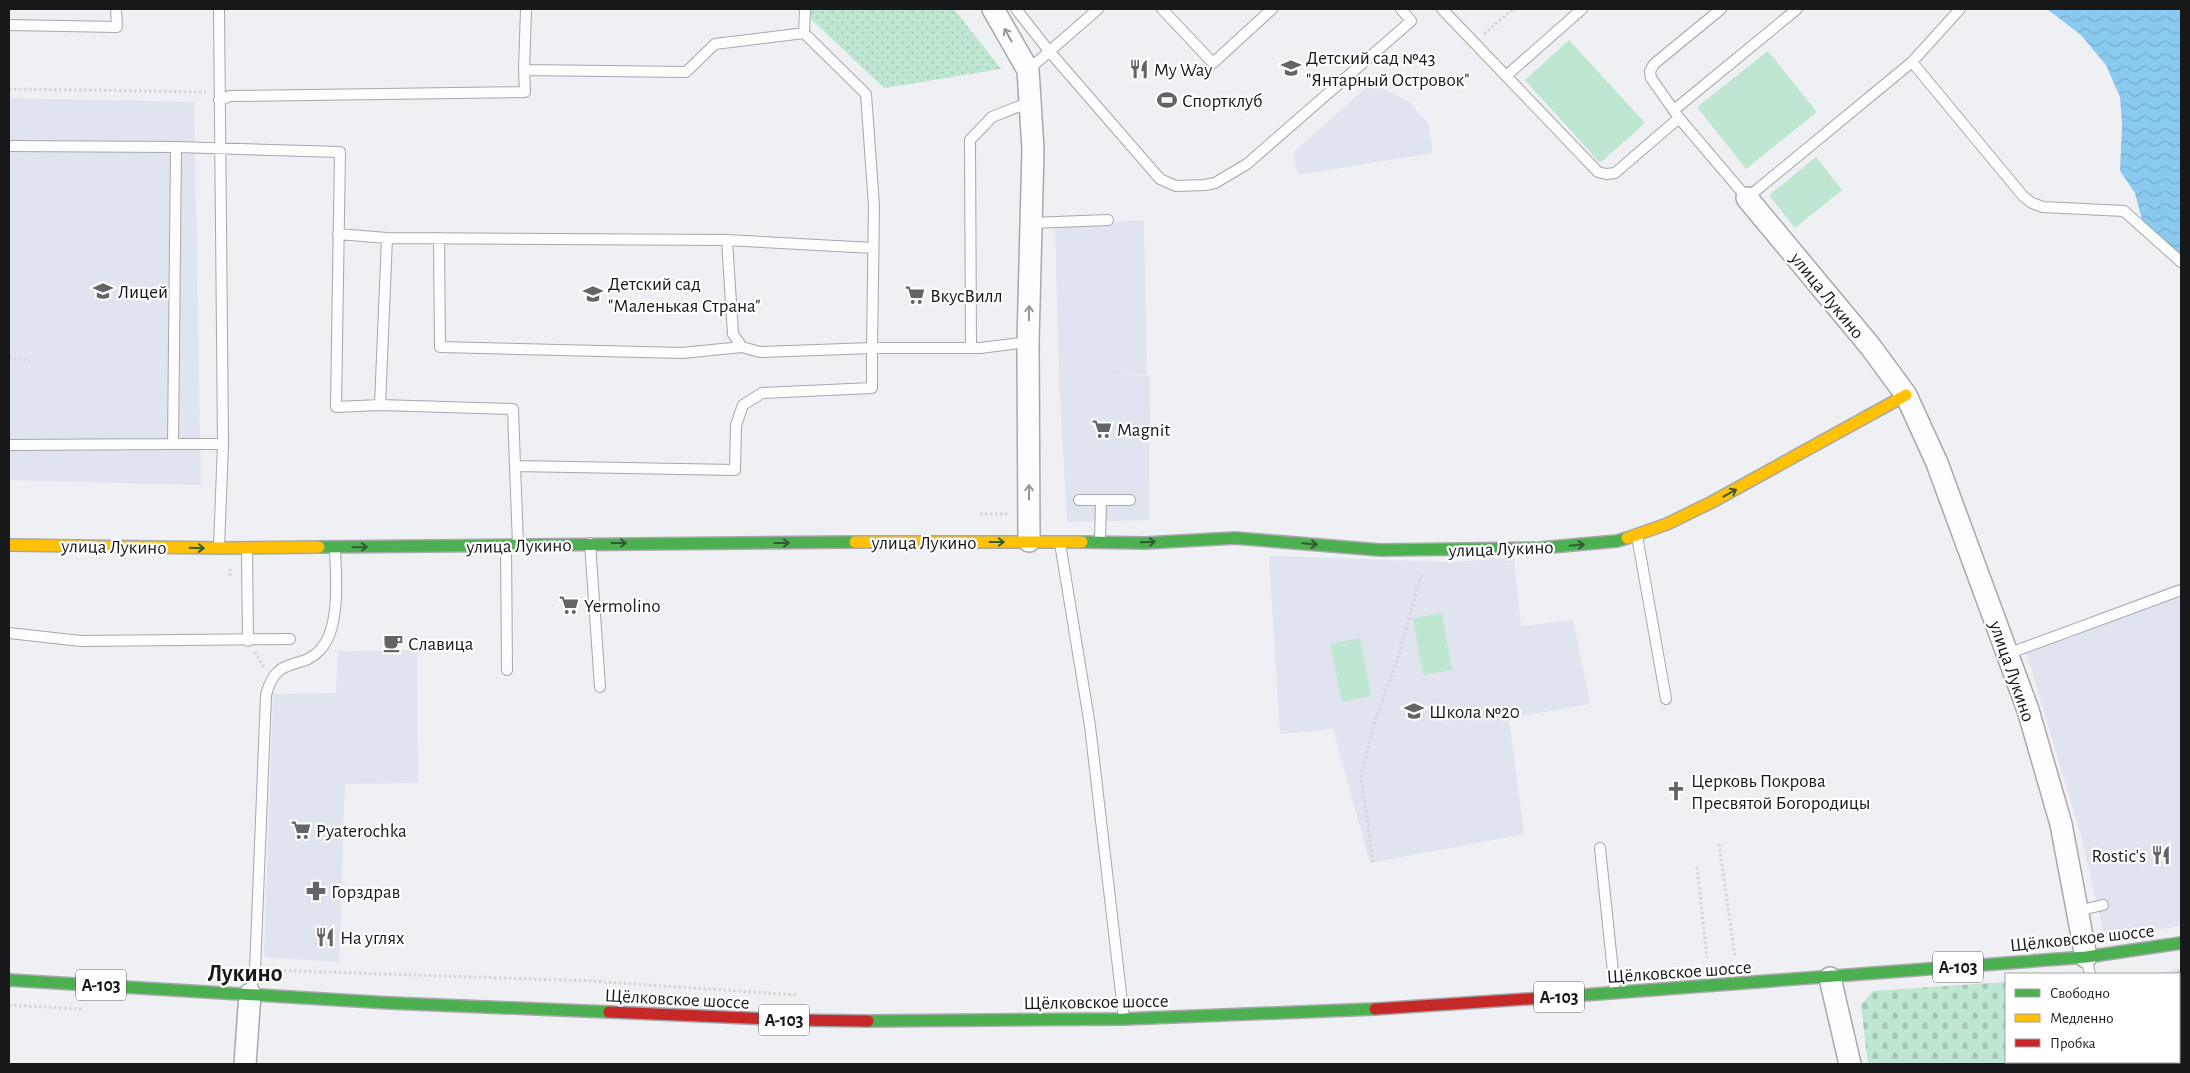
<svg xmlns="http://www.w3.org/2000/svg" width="2190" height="1073" font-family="'Alegreya Sans',sans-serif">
  <defs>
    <pattern id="industrial-furrows" width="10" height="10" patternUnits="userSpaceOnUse" patternTransform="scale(1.25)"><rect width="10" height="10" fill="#e0e4ee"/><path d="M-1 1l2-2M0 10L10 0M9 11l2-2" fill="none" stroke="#bfc3cc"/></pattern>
    <pattern id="grass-dots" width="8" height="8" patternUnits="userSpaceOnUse" patternTransform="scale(1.25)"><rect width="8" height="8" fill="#bee6d0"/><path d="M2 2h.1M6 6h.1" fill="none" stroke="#a3c5b2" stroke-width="1.8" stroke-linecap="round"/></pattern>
    <pattern id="cemetery-stones" width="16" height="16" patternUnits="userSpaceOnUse" patternTransform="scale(1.25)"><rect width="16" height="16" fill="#bee6d0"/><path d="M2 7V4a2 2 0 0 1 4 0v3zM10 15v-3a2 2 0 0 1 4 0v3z" fill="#a3c5b2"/></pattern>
    <pattern id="water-waves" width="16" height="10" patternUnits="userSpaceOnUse" patternTransform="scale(1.25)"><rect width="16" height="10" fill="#8bcaf0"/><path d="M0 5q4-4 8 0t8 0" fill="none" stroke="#77adcd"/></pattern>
  </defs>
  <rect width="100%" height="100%" fill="#eef0f4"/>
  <path fill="#e0e4ee" d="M 1371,83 L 1408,101 L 1428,123 L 1433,153 L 1298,175 L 1293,153 Z
    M 9,98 L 194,102 L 201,485 L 9,480 Z
    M 1144,220 L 1147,374 L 1103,376 L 1150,375 L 1149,520 L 1067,522 L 1059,377 L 1055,226 Z
    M 1269,556 L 1451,562 L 1514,558 L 1521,626 L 1573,620 L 1590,704 L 1509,718 L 1524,834 L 1370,863 L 1333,729 L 1280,734 Z
    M 2174,585 L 2181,601 L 2181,926 L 2105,938 L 2081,836 L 2023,642 Z
    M 417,650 L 418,783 L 345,784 L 339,962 L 264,957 L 273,694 L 336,693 L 338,651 Z"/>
  <path fill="url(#industrial-furrows)" d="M 2181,969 L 2181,1064 L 2069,1064 L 2068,1062 L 2179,1062 L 2179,974 L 2153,974 Z"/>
  <path fill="url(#grass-dots)" d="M 811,9 L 954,9 L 1001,69 L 884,88 L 811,19 Z"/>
  <path fill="url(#cemetery-stones)" d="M 2006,982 L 2006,1062 L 2068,1062 L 2069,1064 L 1868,1064 L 1861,1005 L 1873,991 Z"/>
  <path fill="#bee6d0" d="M 1569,40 L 1645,123 L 1600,163 L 1525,80 Z
    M 1768,51 L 1817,112 L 1746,169 L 1697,107 Z
    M 1816,157 L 1842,190 L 1795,228 L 1769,195 Z
    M 1442,613 L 1452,670 L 1423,675 L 1413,618 Z
    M 1360,638 L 1371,696 L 1342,702 L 1330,644 Z"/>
  <path fill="url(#water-waves)" d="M 2047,9 L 2181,9 L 2181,256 L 2142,220 L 2135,193 L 2120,171 L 2122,125 L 2120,97 L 2106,65 L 2081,35 Z"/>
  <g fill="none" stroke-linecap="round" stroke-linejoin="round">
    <defs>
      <path id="lane" d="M 219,9 L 223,444 L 219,547
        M 1016,9 L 1049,51 L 1160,179 L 1176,186 L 1205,185 L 1215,183 L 1247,164 L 1411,21 L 1401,9
        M 1162,9 L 1213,63 L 1272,9
        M 1442,9 L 1598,172 L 1606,174 L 1615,173 L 1679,118 L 1747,198 L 1912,62 L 1960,9
        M 9,25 L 117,27 L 116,9
        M 804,33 L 805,9
        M 1912,62 L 2023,196 L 2032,203 L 2043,207 L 2124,211 L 2181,262
        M 524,70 L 686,72 L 715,44 L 804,33 L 866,94 L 874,206 L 872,348 L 760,352 L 742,347 L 733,334 L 727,240
        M 1028,70 L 1098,9
        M 1506,76 L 1582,9
        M 219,100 L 230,96 L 525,92 L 524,70 L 526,9
        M 1674,110 L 1797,9
        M 1677,115 L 1651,78 L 1650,71 L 1654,64 L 1721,9
        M 9,146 L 176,147
        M 1031,223 L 1108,220
        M 338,234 L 387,238 L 727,240 L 873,248
        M 439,238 L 440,347 L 682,353 L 742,347
        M 971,348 L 970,140 L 992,117 L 1030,102
        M 380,405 L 387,238
        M 223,444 L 173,444 L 176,147 L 340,152 L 336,407 L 380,405 L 513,409 L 515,466
        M 9,445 L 173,444
        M 1079,500 L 1130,500
        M 1637,536 L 1666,699
        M 1100,542 L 1101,500
        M 590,543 L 600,687
        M 1060,543 L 1090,726 L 1124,1019
        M 518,544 L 515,466 L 735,470 L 736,425 L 743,405 L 762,393 L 872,388 L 872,348 L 980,348 L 1028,342
        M 506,546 L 507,670
        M 247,549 L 248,641
        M 9,633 L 81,641 L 290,639
        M 2007,654 L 2181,590
        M 1600,848 L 1615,991
        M 2077,911 L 2103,905
        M 2086,958 L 2090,974
        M 250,993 L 255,970 L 266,695 C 277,653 300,672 320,650 C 341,628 336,576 335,548"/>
      <path id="street" d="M 993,9 L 1028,70 L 1033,149 L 1028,342 L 1029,541
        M 1747,198 L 1870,346 L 1906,395 L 1937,463 L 2028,710 L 2061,824 L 2086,957
        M 1830,978 L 1850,1064
        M 245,1064 L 250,994"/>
      <path id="fast" d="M 1082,542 L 1145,543 L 1235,538 L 1380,550 L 1540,548 L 1617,541 L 1627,538
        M 319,547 L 855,542
        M 9,980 L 390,1003 L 609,1012
        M 1557,997 L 2086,957 L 2181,943
        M 868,1021 L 1124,1019 L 1375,1009"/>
      <path id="slow" d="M 1627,538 L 1667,524 L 1712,502 L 1906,395
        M 855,542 L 1082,542
        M 9,545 L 219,548 L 319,547"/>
      <path id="jam" d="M 1375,1009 L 1557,997
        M 609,1012 L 790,1020 L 868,1021"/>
    </defs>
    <use href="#lane" stroke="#a6a8ab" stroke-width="12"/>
    <use href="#street" stroke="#a6a8ab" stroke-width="24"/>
    <use href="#fast" stroke="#a6a8ab" stroke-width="14"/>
    <use href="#slow" stroke="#a6a8ab" stroke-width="14"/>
    <use href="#jam" stroke="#a6a8ab" stroke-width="14"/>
    <path stroke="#d5d6d7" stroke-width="3" stroke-dasharray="2.5 2.5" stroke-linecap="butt" d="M 1484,34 L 1513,9
      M 9,89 L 206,92
      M 9,359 L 30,360
      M 980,514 L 1009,514
      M 230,576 L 230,569
      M 255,652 L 263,665 L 262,669
      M 1719,844 L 1735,956
      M 1373,862 L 1361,778 L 1374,723 L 1397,661 L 1422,572
      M 1697,867 L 1707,958
      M 269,970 L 590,981 L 797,995
      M 9,1005 L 83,1009"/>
    <use href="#lane" stroke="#fcfdfd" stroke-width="10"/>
    <use href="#street" stroke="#fcfdfd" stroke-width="21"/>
    <use href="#fast" stroke="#4caf50" stroke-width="11"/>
    <use href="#slow" stroke="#ffc107" stroke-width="11"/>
    <use href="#jam" stroke="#c62828" stroke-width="11"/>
  </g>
  <defs><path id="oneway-shaft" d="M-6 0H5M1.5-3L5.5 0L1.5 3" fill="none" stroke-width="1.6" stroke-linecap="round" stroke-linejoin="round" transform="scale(1.25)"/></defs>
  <g stroke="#959697">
    <use href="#oneway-shaft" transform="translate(1008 35) rotate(-119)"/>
    <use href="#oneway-shaft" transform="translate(1029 313) rotate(-89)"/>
    <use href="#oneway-shaft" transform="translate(1029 492) rotate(-90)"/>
  </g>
  <g stroke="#2f5c32">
    <use href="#oneway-shaft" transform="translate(1730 493) rotate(-29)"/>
    <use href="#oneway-shaft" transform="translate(997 542)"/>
    <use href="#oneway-shaft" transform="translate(1148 542) rotate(-2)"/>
    <use href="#oneway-shaft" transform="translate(619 543)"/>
    <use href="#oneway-shaft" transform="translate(782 543)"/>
    <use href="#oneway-shaft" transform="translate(1310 544) rotate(5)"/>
    <use href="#oneway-shaft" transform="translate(1577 545) rotate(-5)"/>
    <use href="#oneway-shaft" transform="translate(360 547) rotate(-1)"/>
    <use href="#oneway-shaft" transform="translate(197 548) rotate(2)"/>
  </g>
  <defs>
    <symbol id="school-bare" viewBox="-9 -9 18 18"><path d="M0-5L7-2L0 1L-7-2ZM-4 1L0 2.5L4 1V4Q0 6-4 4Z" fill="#626466" stroke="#fff" stroke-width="2.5" paint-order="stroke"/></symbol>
    <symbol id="restaurant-bare" viewBox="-9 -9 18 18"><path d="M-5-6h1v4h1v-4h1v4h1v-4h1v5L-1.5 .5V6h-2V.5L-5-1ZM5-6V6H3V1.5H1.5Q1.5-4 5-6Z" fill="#626466" stroke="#fff" stroke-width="2.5" paint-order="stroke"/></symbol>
    <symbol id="stadium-bare" viewBox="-9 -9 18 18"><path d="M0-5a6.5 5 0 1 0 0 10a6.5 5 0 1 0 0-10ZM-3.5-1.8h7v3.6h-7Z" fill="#626466" stroke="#fff" stroke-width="2.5" paint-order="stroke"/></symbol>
    <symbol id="supermarket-bare" viewBox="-9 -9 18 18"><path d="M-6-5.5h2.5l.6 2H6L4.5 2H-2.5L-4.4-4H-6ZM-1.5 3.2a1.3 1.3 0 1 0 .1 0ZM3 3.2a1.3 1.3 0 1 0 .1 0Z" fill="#626466" stroke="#fff" stroke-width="2.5" paint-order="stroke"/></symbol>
    <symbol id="cafe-bare" viewBox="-9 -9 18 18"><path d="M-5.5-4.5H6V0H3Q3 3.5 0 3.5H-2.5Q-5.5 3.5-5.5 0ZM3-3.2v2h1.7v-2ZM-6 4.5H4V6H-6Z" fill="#626466" stroke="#fff" stroke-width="2.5" paint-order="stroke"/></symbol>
    <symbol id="church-bare" viewBox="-9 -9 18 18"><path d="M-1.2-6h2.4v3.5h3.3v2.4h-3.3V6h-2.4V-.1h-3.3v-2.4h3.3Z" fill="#626466" stroke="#fff" stroke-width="2.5" paint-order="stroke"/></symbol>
    <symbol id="pharmacy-bare" viewBox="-9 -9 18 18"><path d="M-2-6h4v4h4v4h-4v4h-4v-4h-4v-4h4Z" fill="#626466" stroke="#fff" stroke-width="2.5" paint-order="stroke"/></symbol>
  </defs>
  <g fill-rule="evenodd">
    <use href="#school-bare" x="1277" y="54" width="28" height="28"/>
    <use href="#restaurant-bare" x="1125" y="55" width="28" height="28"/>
    <use href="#stadium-bare" x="1153" y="86" width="28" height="28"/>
    <use href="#school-bare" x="89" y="277" width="28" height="28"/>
    <use href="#school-bare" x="579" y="280" width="28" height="28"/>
    <use href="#supermarket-bare" x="901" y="281" width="28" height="28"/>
    <use href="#supermarket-bare" x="1088" y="415" width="28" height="28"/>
    <use href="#supermarket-bare" x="555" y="591" width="28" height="28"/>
    <use href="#cafe-bare" x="379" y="629" width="28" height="28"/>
    <use href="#school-bare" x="1400" y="697" width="28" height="28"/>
    <use href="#church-bare" x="1662" y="777" width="28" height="28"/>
    <use href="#supermarket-bare" x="287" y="816" width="28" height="28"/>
    <use href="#restaurant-bare" x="2147" y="841" width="28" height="28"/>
    <use href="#pharmacy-bare" x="302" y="877" width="28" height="28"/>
    <use href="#restaurant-bare" x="311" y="923" width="28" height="28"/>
  </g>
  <g text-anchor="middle" stroke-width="4.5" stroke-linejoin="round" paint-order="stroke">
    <g fill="#fff" stroke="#5d5d5f" stroke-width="1">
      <rect x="1933" y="951.5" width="50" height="31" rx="4"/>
      <rect x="76" y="969.5" width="50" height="31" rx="4"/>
      <rect x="1534" y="981.5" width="50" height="31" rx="4"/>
      <rect x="759" y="1004.5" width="50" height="31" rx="4"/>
    </g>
    <g font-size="18" font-weight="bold" fill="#17181a">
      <text x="1958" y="973">А-103</text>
      <text x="101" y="991">А-103</text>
      <text x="1559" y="1003">А-103</text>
      <text x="784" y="1026">А-103</text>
    </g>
    <g font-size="19" fill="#17181a" stroke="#fff" text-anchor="start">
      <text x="1306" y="64">Детский сад №43<tspan x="1306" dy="22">"Янтарный Островок"</tspan></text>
      <text x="1154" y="76">My Way</text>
      <text x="1182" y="107">Спортклуб</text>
      <text x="608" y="290">Детский сад<tspan x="608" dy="22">"Маленькая Страна"</tspan></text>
      <text x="118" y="298">Лицей</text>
      <text x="930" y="302">ВкусВилл</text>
      <text x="1117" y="436">Magnit</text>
      <text x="584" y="612">Yermolino</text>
      <text x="408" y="650">Славица</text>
      <text x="1429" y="718">Школа №20</text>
      <text x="1691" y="787">Церковь Покрова<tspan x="1691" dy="22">Пресвятой Богородицы</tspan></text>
      <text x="316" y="837">Pyaterochka</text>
      <text x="2146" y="862" text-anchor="end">Rostic's</text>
      <text x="331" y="898">Горздрав</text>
      <text x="340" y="944">На углях</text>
    </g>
    <g font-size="19" fill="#17181a" stroke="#fff">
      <text transform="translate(1828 295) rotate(51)" y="7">улица Лукино</text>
      <text x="924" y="549">улица Лукино</text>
      <text transform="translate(519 545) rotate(-1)" y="7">улица Лукино</text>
      <text transform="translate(114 546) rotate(1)" y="7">улица Лукино</text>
      <text transform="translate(1501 548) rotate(-2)" y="7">улица Лукино</text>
      <text transform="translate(2013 671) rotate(71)" y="7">улица Лукино</text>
      <text transform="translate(2082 937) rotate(-6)" y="7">Щёлковское шоссе</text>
      <text transform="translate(1679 971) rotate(-4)" y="7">Щёлковское шоссе</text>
      <text transform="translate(677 998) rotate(3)" y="7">Щёлковское шоссе</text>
      <text transform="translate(1096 1001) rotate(-1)" y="7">Щёлковское шоссе</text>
    </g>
    <g font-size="24" font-weight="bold" fill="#17181a" stroke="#fff">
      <text x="245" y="981">Лукино</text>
    </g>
  </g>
  <rect width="2190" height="1073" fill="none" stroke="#17181a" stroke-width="20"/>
  <rect x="2005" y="973" width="175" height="90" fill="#ffffff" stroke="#a2a3a3"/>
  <rect x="2015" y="989" width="25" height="8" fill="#4caf50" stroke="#a2a3a3"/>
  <text x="2050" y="998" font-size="15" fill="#17181a">Свободно</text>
  <rect x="2015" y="1014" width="25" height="8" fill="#ffc107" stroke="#a2a3a3"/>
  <text x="2050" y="1023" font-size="15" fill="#17181a">Медленно</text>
  <rect x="2015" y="1039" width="25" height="8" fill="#c62828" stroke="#a2a3a3"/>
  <text x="2050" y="1048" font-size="15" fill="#17181a">Пробка</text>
</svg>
